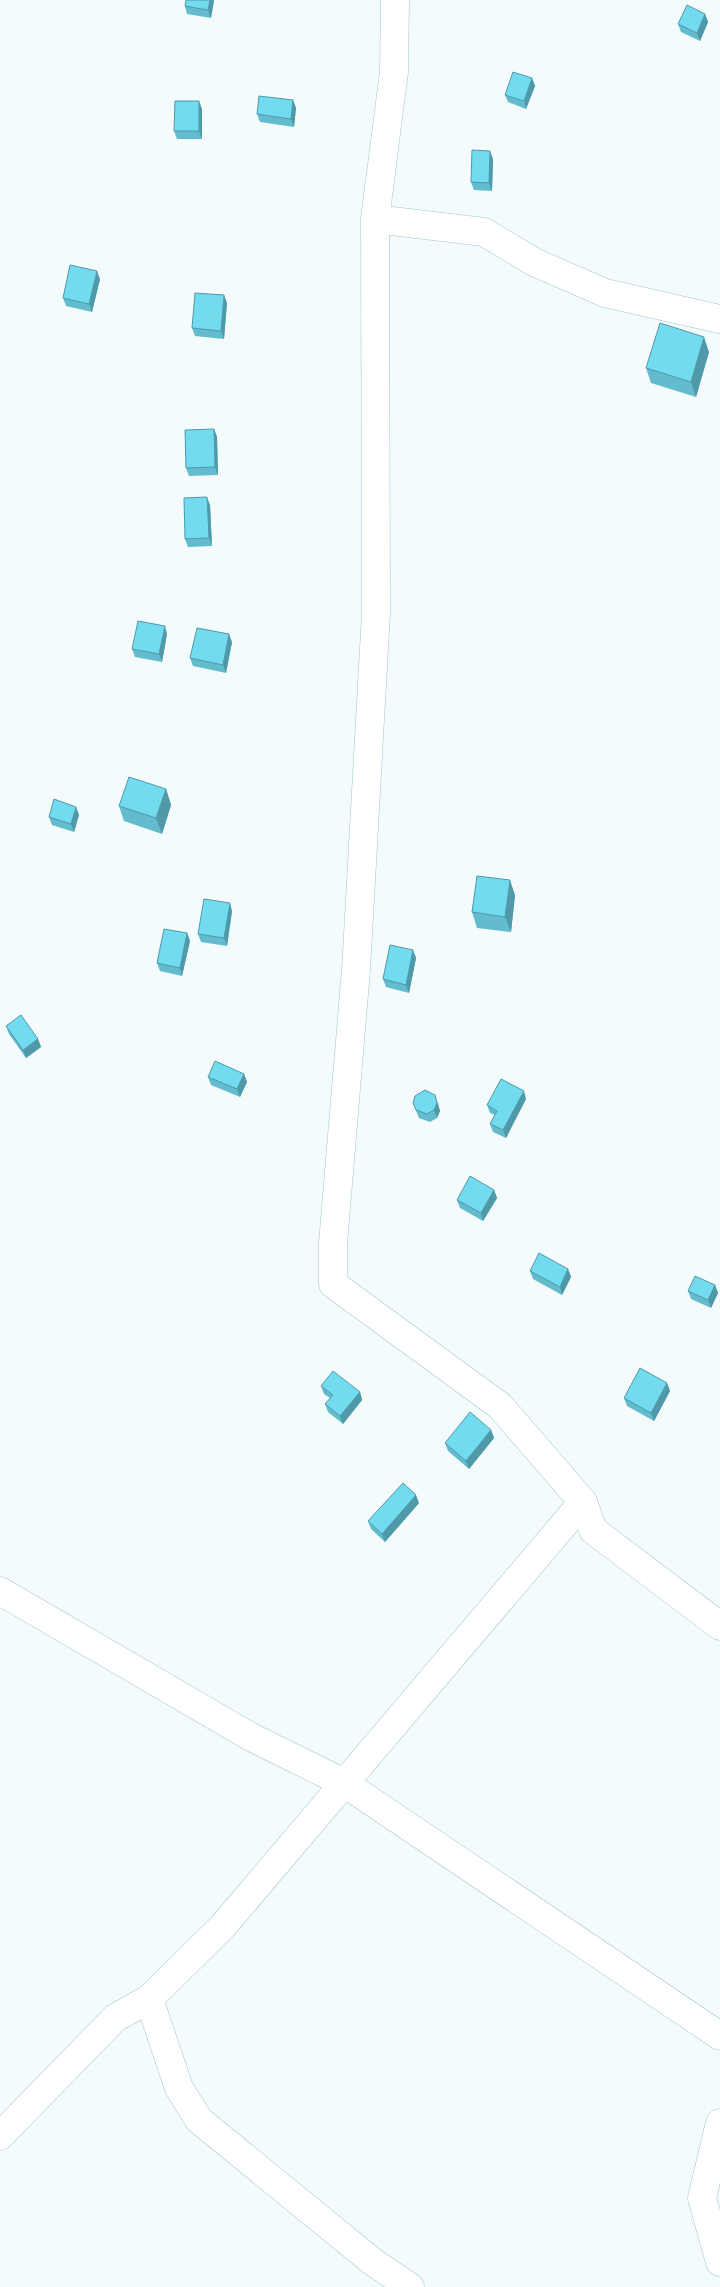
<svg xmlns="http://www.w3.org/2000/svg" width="720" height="2287" font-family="Arial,sans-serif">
  <rect width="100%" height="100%" fill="#f3fbfc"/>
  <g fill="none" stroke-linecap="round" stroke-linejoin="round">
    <defs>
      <path id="minor" d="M 395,0 L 394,72 L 375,219 L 376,613 L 356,970 L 333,1243 L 333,1284 L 500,1406 L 583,1502 L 593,1530 L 720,1626
        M 375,219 L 484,232 L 534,262 L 605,293 L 720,319
        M 0,1591 L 251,1737 L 344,1783 L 720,2036
        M 149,1999 L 179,2088 L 199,2120 L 373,2262 L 410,2287
        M 720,2123 L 702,2198 L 720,2262
        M 0,2136 L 115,2018 L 149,1999 L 223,1926 L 583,1502"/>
    </defs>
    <use href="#minor" stroke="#a1c5cd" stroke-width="29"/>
    <use href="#minor" stroke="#fff" stroke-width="28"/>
  </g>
  <path fill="#63bcce" d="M 214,0 L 211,18 L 187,14 L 185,6 Z
    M 705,14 L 708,22 L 700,41 L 681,32 L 678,24 Z
    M 532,78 L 535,86 L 526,109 L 508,102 L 505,95 Z
    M 293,100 L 296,108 L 294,127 L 260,122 L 257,114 Z
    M 202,109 L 202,139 L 177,139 L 174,131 Z
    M 493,159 L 492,191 L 474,190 L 471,182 Z
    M 100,279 L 92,312 L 66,306 L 63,298 Z
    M 227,303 L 224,339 L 195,336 L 192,328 Z
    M 709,352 L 696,397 L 651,383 L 646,368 Z
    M 214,429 L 217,437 L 218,475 L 189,476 L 186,468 Z
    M 210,505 L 212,546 L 188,547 L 185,539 Z
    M 167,634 L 162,662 L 135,657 L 132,649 Z
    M 232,642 L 226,673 L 193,666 L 190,658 Z
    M 166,789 L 171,805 L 162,834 L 124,821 L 119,806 Z
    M 76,807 L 79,815 L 74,832 L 52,825 L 49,817 Z
    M 515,895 L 511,932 L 477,928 L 472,912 Z
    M 232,911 L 227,946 L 201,942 L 198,934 Z
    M 187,933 L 190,941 L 182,976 L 160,971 L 157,963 Z
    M 413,950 L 416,958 L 409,993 L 386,987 L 383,979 Z
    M 6,1026 L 38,1039 L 41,1047 L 26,1058 L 9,1034 Z
    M 244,1074 L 247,1082 L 240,1097 L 211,1085 L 208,1077 Z
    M 526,1099 L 506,1138 L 493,1132 L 490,1124 L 495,1115 L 490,1113 L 487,1105 Z
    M 413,1103 L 438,1103 L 440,1111 L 437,1118 L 430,1122 L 419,1118 Z
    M 494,1190 L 497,1198 L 483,1221 L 460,1208 L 457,1200 Z
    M 568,1269 L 571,1277 L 562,1295 L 533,1279 L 530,1271 Z
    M 715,1285 L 718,1293 L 711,1308 L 691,1299 L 688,1291 Z
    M 667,1383 L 670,1391 L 654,1421 L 627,1406 L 624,1398 Z
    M 321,1386 L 360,1392 L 362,1400 L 343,1424 L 328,1412 L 325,1404 L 330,1398 L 324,1394 Z
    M 491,1430 L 494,1438 L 469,1469 L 448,1451 L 445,1443 Z
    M 419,1503 L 385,1542 L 371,1529 L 368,1521 Z"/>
  <path fill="#5099a8" d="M 210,0 L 214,0 L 211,18 L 208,10 Z
    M 705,14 L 708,22 L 700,41 L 697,33 Z
    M 532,78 L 535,86 L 526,109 L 524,101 Z
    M 293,100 L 296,108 L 294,127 L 291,119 Z
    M 199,101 L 202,109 L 202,139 L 199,131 Z
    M 490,151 L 493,159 L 492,191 L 489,183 Z
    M 97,271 L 100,279 L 92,312 L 89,304 Z
    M 224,295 L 227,303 L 224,339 L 221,331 Z
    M 704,337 L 709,352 L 696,397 L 691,382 Z
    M 214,429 L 217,437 L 218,475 L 215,467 Z
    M 207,497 L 210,505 L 212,546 L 209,538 Z
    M 165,626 L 167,634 L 162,662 L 159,654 Z
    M 229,634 L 232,642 L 226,673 L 223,665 Z
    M 166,789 L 171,805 L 162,834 L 156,818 Z
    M 76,807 L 79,815 L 74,832 L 71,824 Z
    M 510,880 L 515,895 L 511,932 L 505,917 Z
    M 230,903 L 232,911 L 227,946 L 224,938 Z
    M 187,933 L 190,941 L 182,976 L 180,968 Z
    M 413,950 L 416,958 L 409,993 L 406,985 Z
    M 38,1039 L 41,1047 L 26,1058 L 23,1050 Z
    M 244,1074 L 247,1082 L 240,1097 L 237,1089 Z
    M 524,1091 L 526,1099 L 506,1138 L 503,1130 Z
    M 435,1095 L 440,1111 L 437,1118 L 434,1110 Z
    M 494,1190 L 497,1198 L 483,1221 L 481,1213 Z
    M 568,1269 L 571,1277 L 562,1295 L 560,1287 Z
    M 715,1285 L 718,1293 L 711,1308 L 708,1300 Z
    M 667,1383 L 670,1391 L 654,1421 L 651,1413 Z
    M 360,1392 L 362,1400 L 343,1424 L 340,1416 Z
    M 491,1430 L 494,1438 L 469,1469 L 466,1461 Z
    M 416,1495 L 419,1503 L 385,1542 L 382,1534 Z"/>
  <path fill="#73dbf0" stroke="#5099a8" d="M 186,0 L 210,0 L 208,10 L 185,6 Z
    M 687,5 L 705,14 L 697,33 L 678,24 Z
    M 513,72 L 532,78 L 524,101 L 505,95 Z
    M 259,96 L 293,100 L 291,119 L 257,114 Z
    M 175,101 L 199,101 L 199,131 L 174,131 Z
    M 472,150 L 490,151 L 489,183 L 471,182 Z
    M 70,265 L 97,271 L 89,304 L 63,298 Z
    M 195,293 L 224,295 L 221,331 L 192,328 Z
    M 660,323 L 704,337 L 691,382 L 646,368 Z
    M 214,429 L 215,467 L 186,468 L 185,430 Z
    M 207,497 L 209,538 L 185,539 L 184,498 Z
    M 138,621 L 165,626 L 159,654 L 132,649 Z
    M 197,628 L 229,634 L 223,665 L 190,658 Z
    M 129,777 L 166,789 L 156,818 L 119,806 Z
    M 54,799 L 76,807 L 71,824 L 49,817 Z
    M 477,876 L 510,880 L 505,917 L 472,912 Z
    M 204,899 L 230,903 L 224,938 L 198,934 Z
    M 164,929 L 187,933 L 180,968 L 157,963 Z
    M 390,945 L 413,950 L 406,985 L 383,979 Z
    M 21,1015 L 38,1039 L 23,1050 L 6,1026 Z
    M 215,1061 L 244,1074 L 237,1089 L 208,1077 Z
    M 501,1079 L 524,1091 L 503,1130 L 490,1124 L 497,1111 L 487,1105 Z
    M 425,1090 L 435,1095 L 437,1103 L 434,1110 L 427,1114 L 416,1110 L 413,1103 L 415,1096 Z
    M 470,1176 L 494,1190 L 481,1213 L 457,1200 Z
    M 539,1253 L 568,1269 L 560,1287 L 530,1271 Z
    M 695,1276 L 715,1285 L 708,1300 L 688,1291 Z
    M 640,1368 L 667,1383 L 651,1413 L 624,1398 Z
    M 333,1371 L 360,1392 L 340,1416 L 325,1404 L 333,1395 L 321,1386 Z
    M 470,1412 L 491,1430 L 466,1461 L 445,1443 Z
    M 403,1483 L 416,1495 L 382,1534 L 368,1521 Z"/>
</svg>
